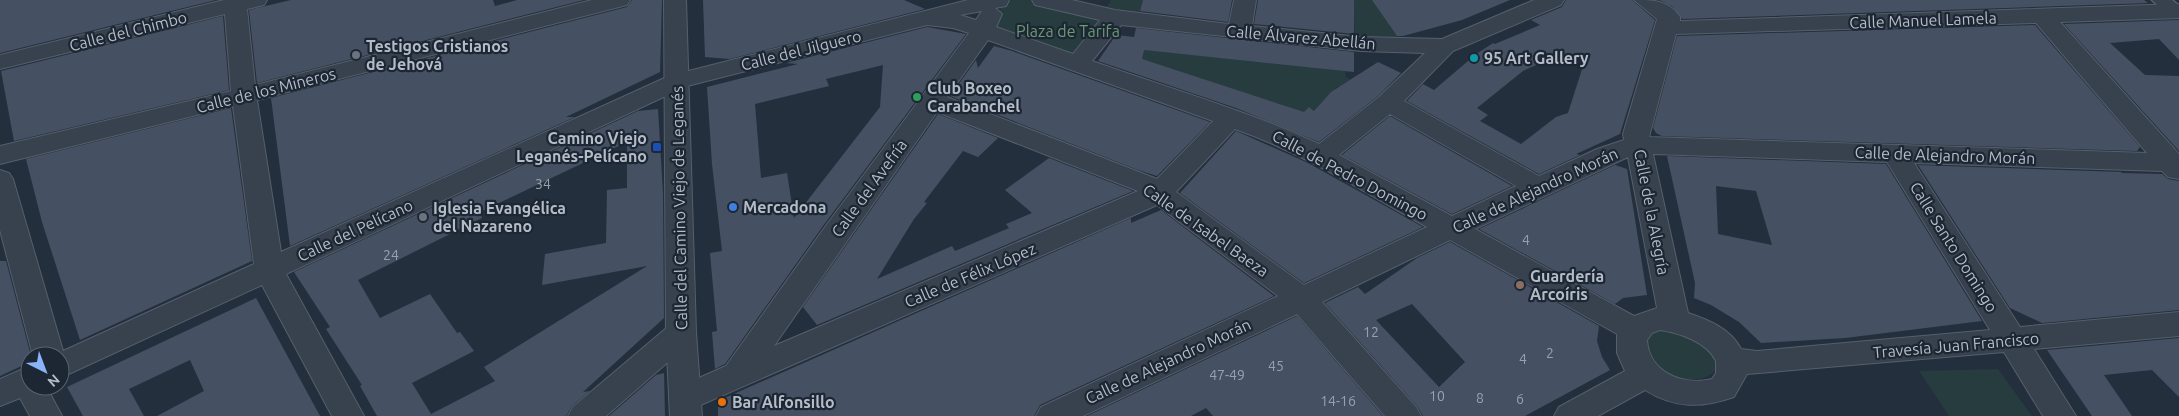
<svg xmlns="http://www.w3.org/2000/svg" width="2179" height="416" font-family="Ubuntu,sans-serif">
  <rect width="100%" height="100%" fill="#242f3e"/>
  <path fill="#263c3f" d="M 1013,0 L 1029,0 L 1107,17 L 1078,58 L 989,28 L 1004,3 Z
    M 1111,0 L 1143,0 L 1140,12 L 1106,8 Z
    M 1289,0 L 1424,0 L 1381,12 L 1398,38 L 1355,40 L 1354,14 Z
    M 1135,49 L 1345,70 L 1346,77 L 1351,80 L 1349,93 L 1338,86 L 1319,105 L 1326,109 L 1319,114 L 1309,107 L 1289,130 L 1274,123 L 1288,107 L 1130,56 Z
    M 1665,329 C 1674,331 1683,332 1692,335 C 1697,337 1702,343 1706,347 C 1743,380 1674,393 1651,362 C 1648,356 1647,346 1646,339 L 1653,332 Z
    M 1998,369 L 2032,416 L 1949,416 L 1919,371 Z"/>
  <path fill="#455162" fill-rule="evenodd" d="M 0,0 L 216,0 L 0,53 Z
    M 291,0 L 493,0 L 495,6 L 517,0 L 584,0 L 257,83 L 249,10 Z
    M 632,0 L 662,0 L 660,72 L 566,117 L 575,117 L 290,246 L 271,98 L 627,7 Z
    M 703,0 L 904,0 L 925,9 L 730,59 L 705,57 Z
    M 1143,0 L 1232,0 L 1228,22 L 1140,11 Z
    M 1258,0 L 1354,0 L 1354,34 L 1254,24 Z
    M 1372,0 L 1510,0 L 1462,20 L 1403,36 L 1397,36 Z
    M 1566,0 L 1632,0 L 1655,20 L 1620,134 L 1576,154 L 1580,155 L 1539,174 L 1407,101 L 1423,84 L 1434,90 L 1475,55 L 1493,43 L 1495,44 L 1540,25 L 1531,20 L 1562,7 ZM 1562,53 L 1585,60 L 1568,113 L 1556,117 L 1521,144 L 1480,121 L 1488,115 L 1477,108 L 1523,71 Z
    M 1659,0 L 2144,0 L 2148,3 L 1682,19 L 1672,6 Z
    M 223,16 L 229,90 L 14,141 L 1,71 Z
    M 2179,20 L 2179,60 L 2159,39 L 2110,43 L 2145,75 L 2179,76 L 2179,151 L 2064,24 Z
    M 2035,25 L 2140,147 L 2137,151 L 1662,136 L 1656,133 L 1653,128 L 1677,36 Z
    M 927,27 L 966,34 L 823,226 L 725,364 L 715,369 L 712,332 L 717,331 L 710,253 L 722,251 L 712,164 L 707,87 L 798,64 L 786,63 ZM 883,65 L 880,107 L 794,218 L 787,173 L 761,178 L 755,104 L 829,86 L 826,79 Z
    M 1136,28 L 1354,52 L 1354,72 L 1144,50 L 1142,59 L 1304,112 L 1309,107 L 1314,111 L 1331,92 L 1378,62 L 1401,73 L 1378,96 L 1319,142 L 1236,108 L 1098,61 L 1116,35 L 1134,37 Z
    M 994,46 L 1012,51 L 1210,122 L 1157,176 L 1138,170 L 950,96 L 976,60 L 978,68 Z
    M 231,108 L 252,261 L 80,340 L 42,222 L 26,159 Z
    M 658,109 L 663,194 L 664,318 L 583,392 L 590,391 L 572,406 L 566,416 L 377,416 L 360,386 L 362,385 L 326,329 L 330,327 L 294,272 L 638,111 ZM 627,142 L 627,188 L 607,190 L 606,243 L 545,254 L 542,285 L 647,266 L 484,367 L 495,381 L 431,414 L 412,383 L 474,351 L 460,332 L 457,333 L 430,294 L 380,318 L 358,280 L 482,218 L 480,212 Z
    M 938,114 L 998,138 L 978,157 L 963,151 L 924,202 L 927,203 L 914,219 L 877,279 L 952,246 L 955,251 L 1009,228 L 1006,224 L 1032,213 L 1005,190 L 1049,158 L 1133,191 L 817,325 L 803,307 Z
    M 1390,116 L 1512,186 L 1452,214 L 1342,155 Z
    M 1236,131 L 1308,163 L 1423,227 L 1304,283 L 1180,193 Z
    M 1667,156 L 1886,164 L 1982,321 L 1845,338 L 1761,343 L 1739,322 L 1711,305 L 1694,298 L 1695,283 ZM 1716,186 L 1756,191 L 1772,245 L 1718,234 Z
    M 1615,165 L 1627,169 L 1647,295 L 1623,298 L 1615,304 L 1479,229 Z
    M 1918,165 L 2122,172 L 2121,173 L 2162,174 L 2168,179 L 2179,181 L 2179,310 L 2042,323 L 2010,308 Z
    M 1161,210 L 1274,296 L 1040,405 L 1034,416 L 718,416 L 718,401 L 1131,218 L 1131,223 Z
    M 1450,242 L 1599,326 L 1597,341 L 1602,357 L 1610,370 L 1525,416 L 1423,416 L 1417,406 L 1325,303 L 1358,287 L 1365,294 L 1417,258 ZM 1412,304 L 1465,362 L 1439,387 L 1376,320 Z
    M 0,261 L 6,261 L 31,356 L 30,362 L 0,376 Z
    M 256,298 L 320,416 L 157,416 L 204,391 L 190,360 L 129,389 L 144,416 L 83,416 L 67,387 Z
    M 1297,316 L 1383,416 L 1213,416 L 1206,408 L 1191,416 L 1087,416 Z
    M 2179,338 L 2179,397 L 2152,370 L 2104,375 L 2132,416 L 2092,416 L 2047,350 Z
    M 664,373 L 665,416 L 609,416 L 656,375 Z"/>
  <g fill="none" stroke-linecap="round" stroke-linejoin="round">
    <defs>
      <path id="pedestrian" d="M 2152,0 L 2172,0 L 2179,6 L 2179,15 L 2168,15 Z"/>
      <path id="minor" d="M 224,0 L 267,0 L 264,5 L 247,9 L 255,85 L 592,0 L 630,0 L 627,5 L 257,100 L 281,252 L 669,76 L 968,0 L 1009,0 L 1006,6 L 995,8 L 1002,14 L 996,27 L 1073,54 L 1100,20 L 1035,5 L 1032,0 L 1072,0 L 1115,10 L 1229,24 L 1234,0 L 1256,0 L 1252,26 L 1361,37 L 1442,39 L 1534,0 L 1564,0 L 1561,5 L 1453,51 L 1404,101 L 1539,176 L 1597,149 L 1624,140 L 1623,134 L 1657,19 L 1634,0 C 1653,0 1669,0 1680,17 L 1680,21 L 1682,21 L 2179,4 L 2179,18 L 2060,22 L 2179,154 L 2179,179 L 2168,177 L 2162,171 L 1914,163 L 2020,327 L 2179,312 L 2179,336 L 2034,349 L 2076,416 L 2043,416 L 2004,352 L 1747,374 L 1734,397 C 1702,408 1675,409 1645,390 L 1598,416 L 1554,416 L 1559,407 L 1625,371 L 1617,353 L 1617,334 L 1450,240 L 1322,302 L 1416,407 L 1421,416 L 1385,416 L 1297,314 L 1083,416 L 1036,416 L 1041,407 L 1278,296 L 1157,205 L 696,407 L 685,411 L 674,407 L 669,398 L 674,389 L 726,366 L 825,227 L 969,33 L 953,28 L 927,25 L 687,86 L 286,274 L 364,416 L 332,416 L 262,285 L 60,378 L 60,356 L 33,356 L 0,230 L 0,170 L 9,173 L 13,179 L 63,351 L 254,264 L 233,106 L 0,164 L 0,146 L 231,91 L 225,14 L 0,69 L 0,55 ZM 982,11 L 976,20 L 960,15 ZM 2036,23 L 2147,153 L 1649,137 L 1676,34 ZM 1121,25 L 1361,51 L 1425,53 L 1379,97 L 1319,144 C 1246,110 1168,88 1092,61 ZM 988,40 L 1213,121 L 1157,179 L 947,97 ZM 937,112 L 1138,191 L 774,346 ZM 1390,114 L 1516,186 L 1452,216 L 1339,155 ZM 1235,129 C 1303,153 1364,192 1427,227 L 1304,285 L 1176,192 ZM 1653,154 L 1887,162 L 1990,330 L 1757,351 L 1741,349 C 1731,329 1709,320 1688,313 ZM 1628,157 L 1657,308 L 1634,316 L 1475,229 ZM 1660,330 C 1680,333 1707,342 1716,361 L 1716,373 L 1712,379 C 1682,386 1649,372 1647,340 L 1652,333 Z
        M 681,321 L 692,325 L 696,333 L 692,341 L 606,416 L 568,416 L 573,407 L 670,325 Z
        M 30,366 L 30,386 L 46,386 L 62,416 L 30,416 L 20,398 L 0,406 L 0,379 Z"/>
      <path id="tertiary" d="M 664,0 L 686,0 L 696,333 L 702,416 L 670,416 L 666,333 Z"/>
    </defs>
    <use href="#pedestrian" stroke="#565f6c" stroke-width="3"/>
    <use href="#minor" stroke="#565f6c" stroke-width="2"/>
    <use href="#tertiary" stroke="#565f6c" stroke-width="2"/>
    <use href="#pedestrian" fill="#38414e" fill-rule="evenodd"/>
    <use href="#minor" fill="#38414e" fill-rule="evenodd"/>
    <use href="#tertiary" fill="#38414e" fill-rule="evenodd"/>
  </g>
  <g fill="#6b7280" stroke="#1d2633" stroke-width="2">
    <circle cx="356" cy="55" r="5"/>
    <circle cx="423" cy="217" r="5"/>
  </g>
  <circle fill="#0f9aa8" stroke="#1d2633" stroke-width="2" cx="1474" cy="58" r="5"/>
  <circle fill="#2e9e5b" stroke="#1d2633" stroke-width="2" cx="917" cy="97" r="5"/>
  <rect fill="#1a4fb4" stroke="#1d2633" stroke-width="2" x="652" y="142" width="10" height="10" rx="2.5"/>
  <circle fill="#3f7fe0" stroke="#1d2633" stroke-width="2" cx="733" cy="207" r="5"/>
  <circle fill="#8d6e63" stroke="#1d2633" stroke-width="2" cx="1520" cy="285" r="5"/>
  <circle fill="#e8710a" stroke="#1d2633" stroke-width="2" cx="722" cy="402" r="5"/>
  <g text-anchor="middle" stroke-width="4.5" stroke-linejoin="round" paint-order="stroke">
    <g font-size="14" fill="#98a1af">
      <text x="543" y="189">34</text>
      <text x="1526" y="245">4</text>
      <text x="391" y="260">24</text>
      <text x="1371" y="337">12</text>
      <text x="1550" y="358">2</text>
      <text x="1523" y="364">4</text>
      <text x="1276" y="371">45</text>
      <text x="1227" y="380">47-49</text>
      <text x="1437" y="401">10</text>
      <text x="1480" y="403">8</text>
      <text x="1520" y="404">6</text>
      <text x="1338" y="406">14-16</text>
    </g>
    <g font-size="16" fill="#b4bcc9" stroke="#1d2633">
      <text transform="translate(1923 20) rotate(-2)" y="6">Calle Manuel Lamela</text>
      <text transform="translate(128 31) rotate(-14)" y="6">Calle del Chimbo</text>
      <text transform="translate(1301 37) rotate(5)" y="6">Calle Álvarez Abellán</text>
      <text transform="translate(801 50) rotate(-14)" y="6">Calle del Jilguero</text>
      <text transform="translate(266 90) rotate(-14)" y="6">Calle de los Mineros</text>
      <text transform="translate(1945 155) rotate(2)" y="6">Calle de Alejandro Morán</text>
      <text transform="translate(1350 175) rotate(28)" y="6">Calle de Pedro Domingo</text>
      <text transform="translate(869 188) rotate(-54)" y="6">Calle del Avefría</text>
      <text transform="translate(1535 190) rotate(-25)" y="6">Calle de Alejandro Morán</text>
      <text transform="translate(679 208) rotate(-91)" y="6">Calle del Camino Viejo de Leganés</text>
      <text transform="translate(1652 212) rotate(79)" y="6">Calle de la Alegría</text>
      <text transform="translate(355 230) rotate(-25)" y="6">Calle del Pelícano</text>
      <text transform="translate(1206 230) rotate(35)" y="6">Calle de Isabel Baeza</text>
      <text transform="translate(1954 247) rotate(58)" y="6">Calle Santo Domingo</text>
      <text transform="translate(970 275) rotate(-23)" y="6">Calle de Félix López</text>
      <text transform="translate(1956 345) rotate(-5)" y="6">Travesía Juan Francisco</text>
      <text transform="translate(1168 361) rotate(-25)" y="6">Calle de Alejandro Morán</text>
    </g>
    <g font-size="16" fill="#6b9a76" stroke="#1d2633">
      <text x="1068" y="37">Plaza de Tarifa</text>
    </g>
    <g font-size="16" font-weight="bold" fill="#b4bcc9" stroke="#1d2633" text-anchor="start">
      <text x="366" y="52">Testigos Cristianos<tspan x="366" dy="18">de Jehová</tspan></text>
      <text x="1484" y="64">95 Art Gallery</text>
      <text x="927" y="94">Club Boxeo<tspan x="927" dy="18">Carabanchel</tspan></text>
      <text x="647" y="144" text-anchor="end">Camino Viejo<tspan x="647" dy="18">Leganés-Pelícano</tspan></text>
      <text x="743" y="213">Mercadona</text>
      <text x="433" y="214">Iglesia Evangélica<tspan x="433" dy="18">del Nazareno</tspan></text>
      <text x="1530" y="282">Guardería<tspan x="1530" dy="18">Arcoíris</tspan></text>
      <text x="732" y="408">Bar Alfonsillo</text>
    </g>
  </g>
  <g transform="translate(45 371) rotate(138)"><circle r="24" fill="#1d2633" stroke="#59626f"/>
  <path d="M0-4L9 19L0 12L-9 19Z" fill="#8ab4f8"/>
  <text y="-8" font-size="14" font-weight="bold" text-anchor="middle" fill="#b4bcc9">N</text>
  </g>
</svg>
